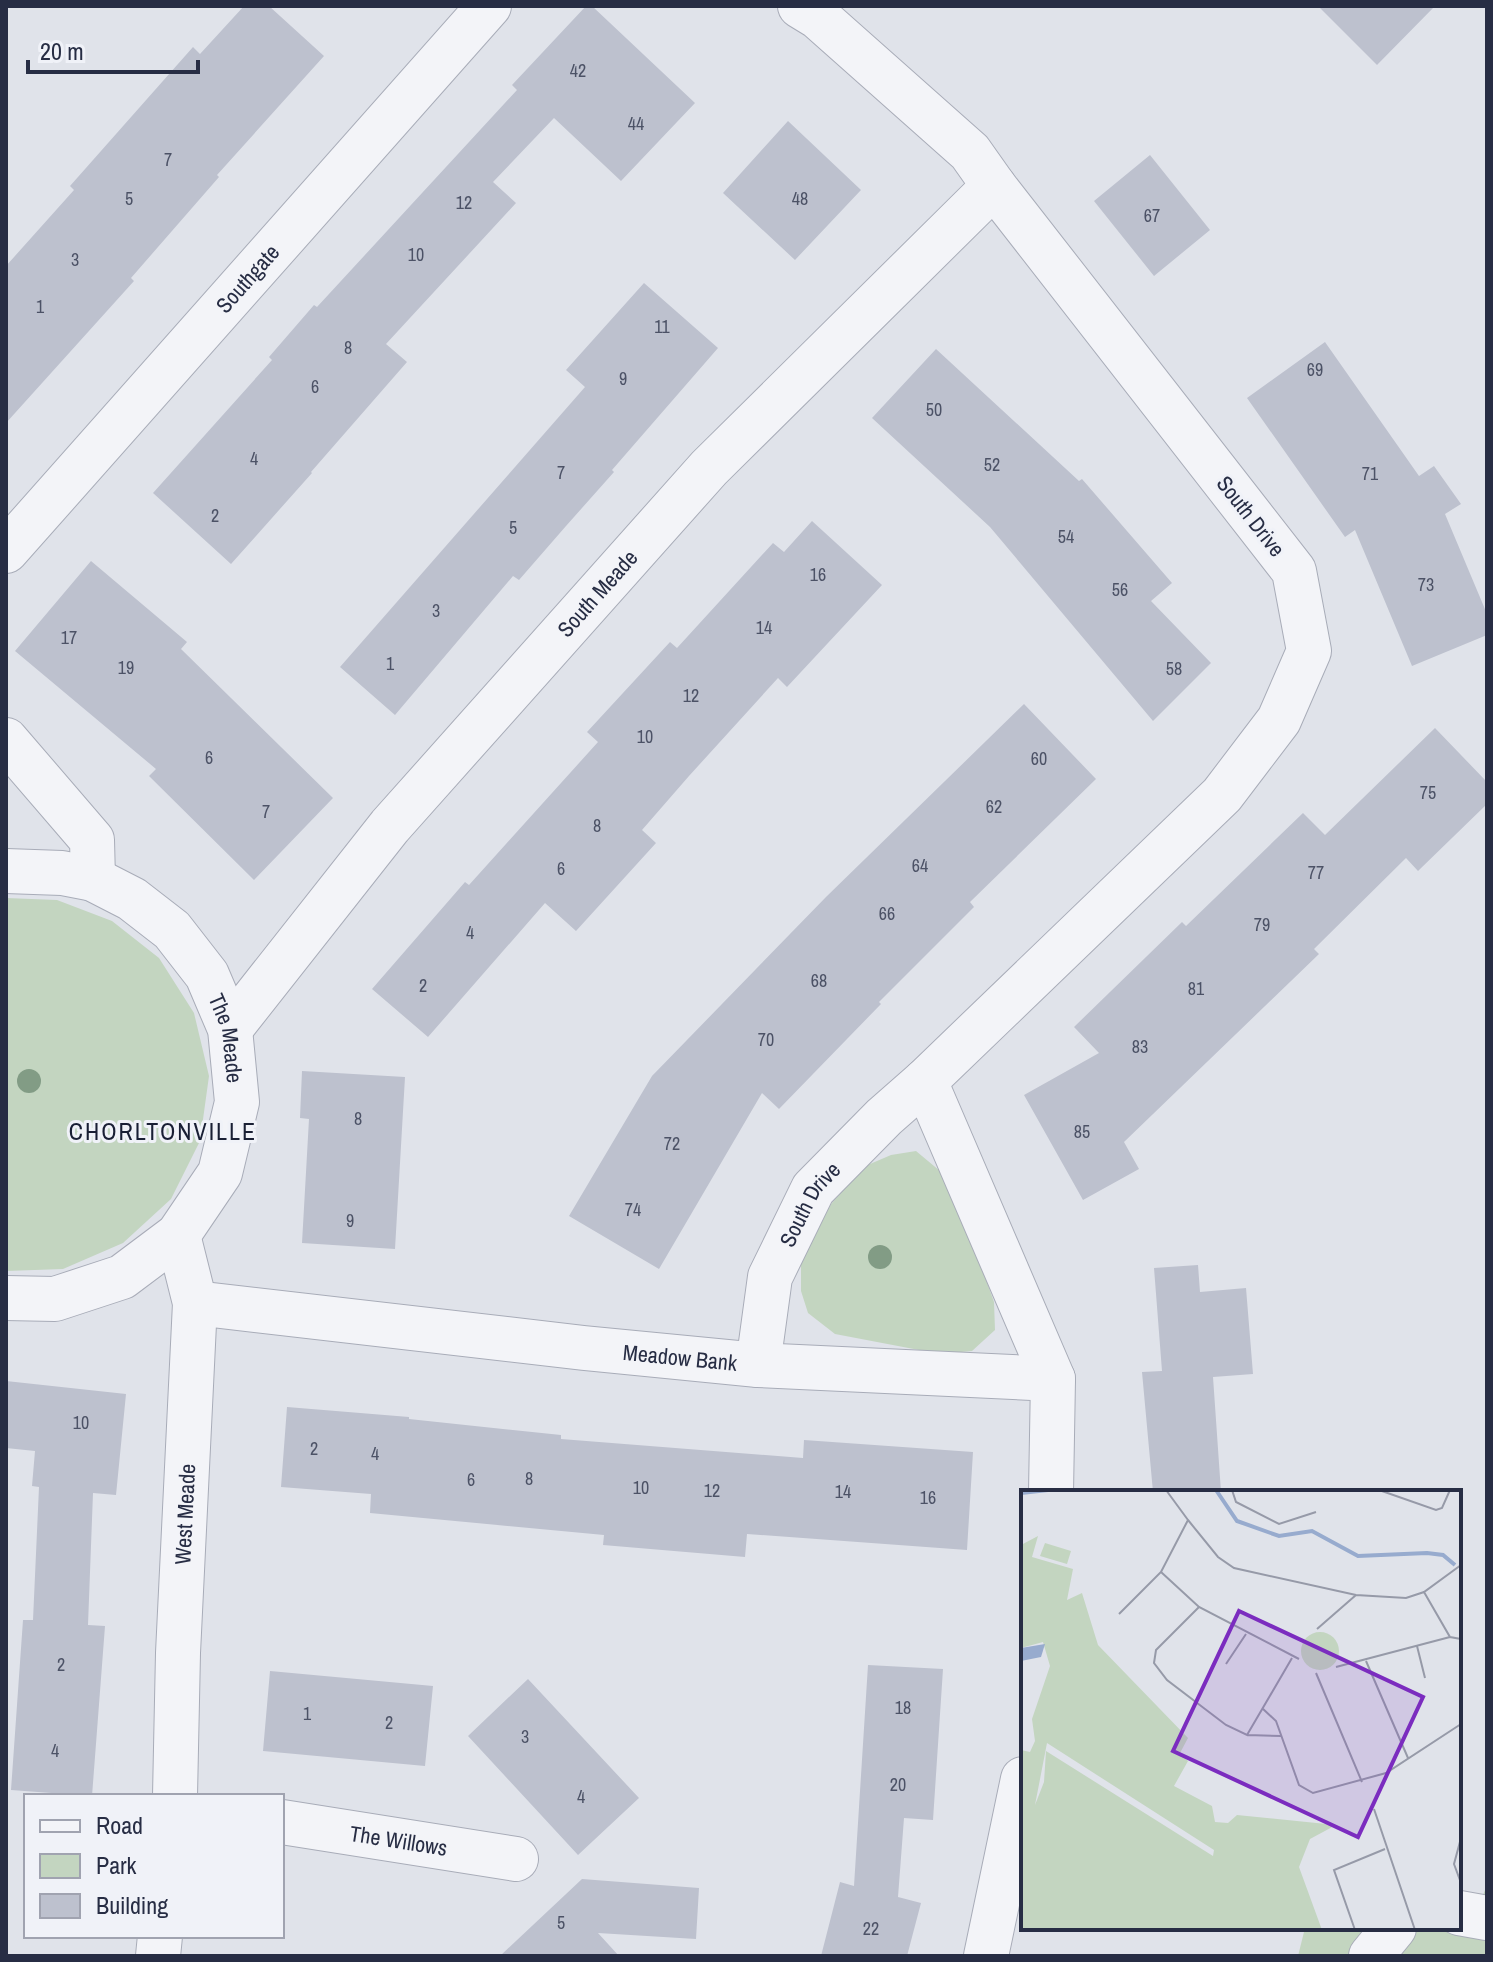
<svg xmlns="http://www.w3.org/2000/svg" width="1493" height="1962" font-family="'Archivo Narrow',sans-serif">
  <rect width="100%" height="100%" fill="#e0e3ea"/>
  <path fill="#c3d5c0" d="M 6,898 L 57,900 L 112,921 L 159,958 L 194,1013 L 209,1076 L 200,1141 L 171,1199 L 123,1243 L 63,1269 L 6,1271 Z
    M 916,1151 L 940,1171 L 960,1207 L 994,1302 L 995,1330 L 972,1351 L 940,1354 L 835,1334 L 808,1313 L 801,1291 L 801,1256 L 831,1204 L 863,1167 L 891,1155 Z
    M 1487,1885 L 1487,1956 L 1298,1956 L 1305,1928 L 1459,1928 L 1483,1895 Z"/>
  <path fill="#bdc1ce" d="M 244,6 L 269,6 L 324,56 L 217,175 L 219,177 L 131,278 L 134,281 L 6,423 L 6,266 L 74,190 L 70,186 L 193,47 L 200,54 Z
    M 586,6 L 592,6 L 695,103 L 621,181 L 554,118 L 493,182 L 516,203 L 386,344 L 407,362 L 311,472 L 312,473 L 231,564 L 153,493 L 272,360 L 269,357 L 314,305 L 317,307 L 517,90 L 512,85 Z
    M 1318,6 L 1435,6 L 1377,65 Z
    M 788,121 L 861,190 L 795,260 L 723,193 Z
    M 1150,155 L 1210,230 L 1154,276 L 1094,201 Z
    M 644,283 L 718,348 L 612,470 L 614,472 L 566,526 L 519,580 L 513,576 L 395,715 L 340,667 L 585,387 L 566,370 Z
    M 1325,342 L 1419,476 L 1434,466 L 1461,504 L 1445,514 L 1487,614 L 1487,635 L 1412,666 L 1355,530 L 1345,537 L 1247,398 Z
    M 936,349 L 1079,481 L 1082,479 L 1172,583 L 1151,601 L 1211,663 L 1153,721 L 990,527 L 872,418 Z
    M 812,521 L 882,585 L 787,687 L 778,678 L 689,776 L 642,830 L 656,843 L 576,931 L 545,903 L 428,1037 L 372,989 L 465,882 L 469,885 L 598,742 L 587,732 L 670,642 L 677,648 L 773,543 L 784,552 Z
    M 91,561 L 187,642 L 181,649 L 333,798 L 254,880 L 149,776 L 156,769 L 15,651 Z
    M 1024,704 L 1096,779 L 970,902 L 974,907 L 879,1002 L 881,1004 L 779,1109 L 762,1093 L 659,1269 L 569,1216 L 652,1076 L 826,897 Z
    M 1435,728 L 1487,782 L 1487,804 L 1418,871 L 1406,858 L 1314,949 L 1319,954 L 1124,1142 L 1139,1169 L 1083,1200 L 1024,1095 L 1099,1053 L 1074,1027 L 1182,922 L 1186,926 L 1303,813 L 1325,835 Z
    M 302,1071 L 405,1077 L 395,1249 L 302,1243 L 309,1119 L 300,1118 Z
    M 1198,1265 L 1200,1292 L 1246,1288 L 1253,1374 L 1213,1377 L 1221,1492 L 1153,1492 L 1142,1372 L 1162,1371 L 1154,1268 Z
    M 6,1381 L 126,1394 L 116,1495 L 93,1493 L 88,1625 L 105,1626 L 92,1796 L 11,1790 L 23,1620 L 33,1620 L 39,1487 L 32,1486 L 35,1451 L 6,1448 Z
    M 287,1407 L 409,1417 L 409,1419 L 561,1435 L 561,1439 L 803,1458 L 804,1440 L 973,1452 L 967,1550 L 747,1534 L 745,1557 L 603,1545 L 604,1535 L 370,1513 L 371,1494 L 281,1487 Z
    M 868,1665 L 943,1669 L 933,1820 L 904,1818 L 898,1897 L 921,1903 L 907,1956 L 821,1956 L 840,1882 L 854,1886 Z
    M 270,1671 L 433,1686 L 425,1766 L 263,1751 Z
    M 528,1679 L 639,1798 L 578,1855 L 468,1736 Z
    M 582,1879 L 699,1888 L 696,1939 L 598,1933 L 619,1956 L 500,1956 Z"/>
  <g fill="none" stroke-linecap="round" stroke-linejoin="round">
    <defs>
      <g id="minor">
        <path id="s1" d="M 6,551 L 489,6"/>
        <path d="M 6,740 L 92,840 L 93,879"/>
        <path id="s2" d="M 6,871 L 62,873 L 93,879 L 132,899 L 172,930 L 207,975 L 230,1029 L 237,1102 L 220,1173 L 178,1235 L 122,1277 L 55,1299 L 6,1298"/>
        <path id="s3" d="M 230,1029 L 390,826 L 709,468 L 994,186"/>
        <path d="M 925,1081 L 1053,1379"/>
        <path id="s4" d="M 195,1303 L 584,1348 L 758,1365 L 1053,1379 L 1051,1492"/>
        <path id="s5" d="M 758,1365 L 770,1277 L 813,1189 L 884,1117 L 925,1081 L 1222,795 L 1279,720 L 1309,651 L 1294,571 L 994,186 L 970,152 L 818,17 L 800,6"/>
        <path id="s6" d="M 175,1796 L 178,1653 L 195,1303 L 178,1235"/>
        <path id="s7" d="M 282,1822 L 516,1859"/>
        <path d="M 1459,1913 L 1487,1918"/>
        <path d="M 158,1956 L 160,1936"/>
        <path d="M 986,1956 L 1023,1779"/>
        <path d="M 1371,1956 L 1394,1928"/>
      </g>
    </defs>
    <use href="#minor" stroke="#a8acb8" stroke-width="46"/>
    <use href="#minor" stroke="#f3f4f8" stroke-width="44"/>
  </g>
  <g fill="#829c85">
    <circle cx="29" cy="1081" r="12"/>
    <circle cx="880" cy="1257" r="12"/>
  </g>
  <g text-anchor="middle" stroke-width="6" stroke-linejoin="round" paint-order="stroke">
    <g font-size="18" fill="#4c5266">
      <text x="578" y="77">42</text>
      <text x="636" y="130">44</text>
      <text x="168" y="166">7</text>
      <text x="129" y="205">5</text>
      <text x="800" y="205">48</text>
      <text x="464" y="209">12</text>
      <text x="1152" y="222">67</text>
      <text x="416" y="261">10</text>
      <text x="75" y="266">3</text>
      <text x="40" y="313">1</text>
      <text x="662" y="333">11</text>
      <text x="348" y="354">8</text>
      <text x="1315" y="376">69</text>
      <text x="623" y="385">9</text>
      <text x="315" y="393">6</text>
      <text x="934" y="416">50</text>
      <text x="254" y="465">4</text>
      <text x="992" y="471">52</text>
      <text x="561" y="479">7</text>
      <text x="1370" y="480">71</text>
      <text x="215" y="522">2</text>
      <text x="513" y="534">5</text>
      <text x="1066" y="543">54</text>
      <text x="818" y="581">16</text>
      <text x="1426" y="591">73</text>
      <text x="1120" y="596">56</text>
      <text x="436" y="617">3</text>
      <text x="764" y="634">14</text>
      <text x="69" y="644">17</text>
      <text x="390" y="670">1</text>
      <text x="126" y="674">19</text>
      <text x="1174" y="675">58</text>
      <text x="691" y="702">12</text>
      <text x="645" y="743">10</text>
      <text x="209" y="764">6</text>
      <text x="1039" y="765">60</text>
      <text x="1428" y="799">75</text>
      <text x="994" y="813">62</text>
      <text x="266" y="818">7</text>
      <text x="597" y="832">8</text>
      <text x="920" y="872">64</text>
      <text x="561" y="875">6</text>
      <text x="1316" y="879">77</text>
      <text x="887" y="920">66</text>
      <text x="1262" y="931">79</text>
      <text x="470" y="939">4</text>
      <text x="819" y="987">68</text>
      <text x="423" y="992">2</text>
      <text x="1196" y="995">81</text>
      <text x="766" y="1046">70</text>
      <text x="1140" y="1053">83</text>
      <text x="358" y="1125">8</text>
      <text x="1082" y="1138">85</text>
      <text x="672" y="1150">72</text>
      <text x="633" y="1216">74</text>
      <text x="350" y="1227">9</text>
      <text x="81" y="1429">10</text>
      <text x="314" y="1455">2</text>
      <text x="375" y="1460">4</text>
      <text x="529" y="1485">8</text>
      <text x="471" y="1486">6</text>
      <text x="641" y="1494">10</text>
      <text x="712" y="1497">12</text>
      <text x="843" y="1498">14</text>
      <text x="928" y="1504">16</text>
      <text x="61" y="1671">2</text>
      <text x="903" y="1714">18</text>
      <text x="307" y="1720">1</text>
      <text x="389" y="1729">2</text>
      <text x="525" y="1743">3</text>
      <text x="55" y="1757">4</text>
      <text x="898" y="1791">20</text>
      <text x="581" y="1803">4</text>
      <text x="561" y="1929">5</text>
      <text x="871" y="1935">22</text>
    </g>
    <g font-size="22" fill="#272d44" stroke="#f0f2f8">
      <text dy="8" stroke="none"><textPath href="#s1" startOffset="364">Southgate</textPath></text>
      <text transform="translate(1251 516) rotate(52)" y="8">South Drive</text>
      <text dy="8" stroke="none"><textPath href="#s3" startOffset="570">South Meade</textPath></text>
      <text dy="8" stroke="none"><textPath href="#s2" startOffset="306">The Meade</textPath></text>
      <text dy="8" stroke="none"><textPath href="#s5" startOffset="172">South Drive</textPath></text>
      <text dy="8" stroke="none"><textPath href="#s4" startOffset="488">Meadow Bank</textPath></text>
      <text dy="8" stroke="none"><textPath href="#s6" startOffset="282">West Meade</textPath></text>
      <text dy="8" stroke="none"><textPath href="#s7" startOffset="118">The Willows</textPath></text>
    </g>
    <g font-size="24" letter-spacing="2" fill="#191f34" stroke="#f0f2f8">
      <text x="163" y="1140">CHORLTONVILLE</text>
    </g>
  </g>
  <g transform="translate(1021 1490)">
    <rect width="440" height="440" fill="#e0e3ea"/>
    <path d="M 17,46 L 11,67 L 52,79 L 46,110 L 61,103 L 77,155 L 167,248 L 159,263 L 167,271 L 153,296 L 191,316 L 194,332 L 207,333 L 216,325 L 315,335 L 289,349 L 278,377 L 301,440 L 0,440 L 0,260 L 9,262 L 14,251 L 11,229 L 29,176 L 22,152 L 0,158 L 0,55 ZM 26,253 L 193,360 L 192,366 L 25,261 L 23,292 L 14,315 ZM 24,53 L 50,61 L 46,74 L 19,66 ZM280 161a19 19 0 1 1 38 0a19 19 0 1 1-38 0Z" fill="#c3d5c0" fill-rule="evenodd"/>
    <path d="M 24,154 L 20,167 L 0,171 L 0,158 Z" fill="#97abce"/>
    <path fill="none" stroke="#97abce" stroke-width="4" d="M 195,0 L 216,31 L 258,46 L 291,41 L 337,66 L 406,63 L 422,65 L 434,75M 0,3 L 27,0"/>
    <path fill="none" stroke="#969aa8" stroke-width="2" d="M 211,0 L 215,12 L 258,34 L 295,22M 358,0 L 415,20 L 421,18 L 429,0M 167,30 L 197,67 L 213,78 L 335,105 L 385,108 L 403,102 L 440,75M 140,82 L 178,117 L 278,169M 403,102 L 429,147 L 440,149M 178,117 L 135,160 L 133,173 L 146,190 L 205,235 L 226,245 L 271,168M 98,124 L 140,82 L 167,30 L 145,0M 296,139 L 335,105M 396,156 L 404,188M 345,171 L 387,268M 205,174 L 225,144M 315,177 L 429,147M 295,183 L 341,292M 241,218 L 255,231 L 278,295 L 292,303 L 365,283 L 440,234M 226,245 L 260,246M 353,319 L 394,440M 440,348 L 433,374 L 440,393M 334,440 L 313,380 L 364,359"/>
    <path fill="#7b2cbf" fill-opacity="0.15" stroke="#7b2cbf" stroke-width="4" d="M 218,121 L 402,207 L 337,347 L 152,261 Z"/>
    <rect width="440" height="440" fill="none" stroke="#272d44" stroke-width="4"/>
  </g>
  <rect width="1493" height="1962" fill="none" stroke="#272d44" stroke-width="16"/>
  <rect x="24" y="1794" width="260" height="144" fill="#f0f2f8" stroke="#a0a3b0" stroke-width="2"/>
  <rect x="40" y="1820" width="40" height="12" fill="#f3f4f8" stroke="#a0a3b0" stroke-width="2"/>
  <text x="96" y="1834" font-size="24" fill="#272d44">Road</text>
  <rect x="40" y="1854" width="40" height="24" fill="#c3d5c0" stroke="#a0a3b0" stroke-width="2"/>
  <text x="96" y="1874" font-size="24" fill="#272d44">Park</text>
  <rect x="40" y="1894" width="40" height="24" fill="#bdc1ce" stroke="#a0a3b0" stroke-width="2"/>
  <text x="96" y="1914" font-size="24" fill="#272d44">Building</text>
  <path d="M28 60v12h170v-12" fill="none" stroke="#272d44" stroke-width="4"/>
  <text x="40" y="60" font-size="24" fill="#272d44" stroke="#f0f2f8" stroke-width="6" paint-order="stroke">20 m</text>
</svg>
